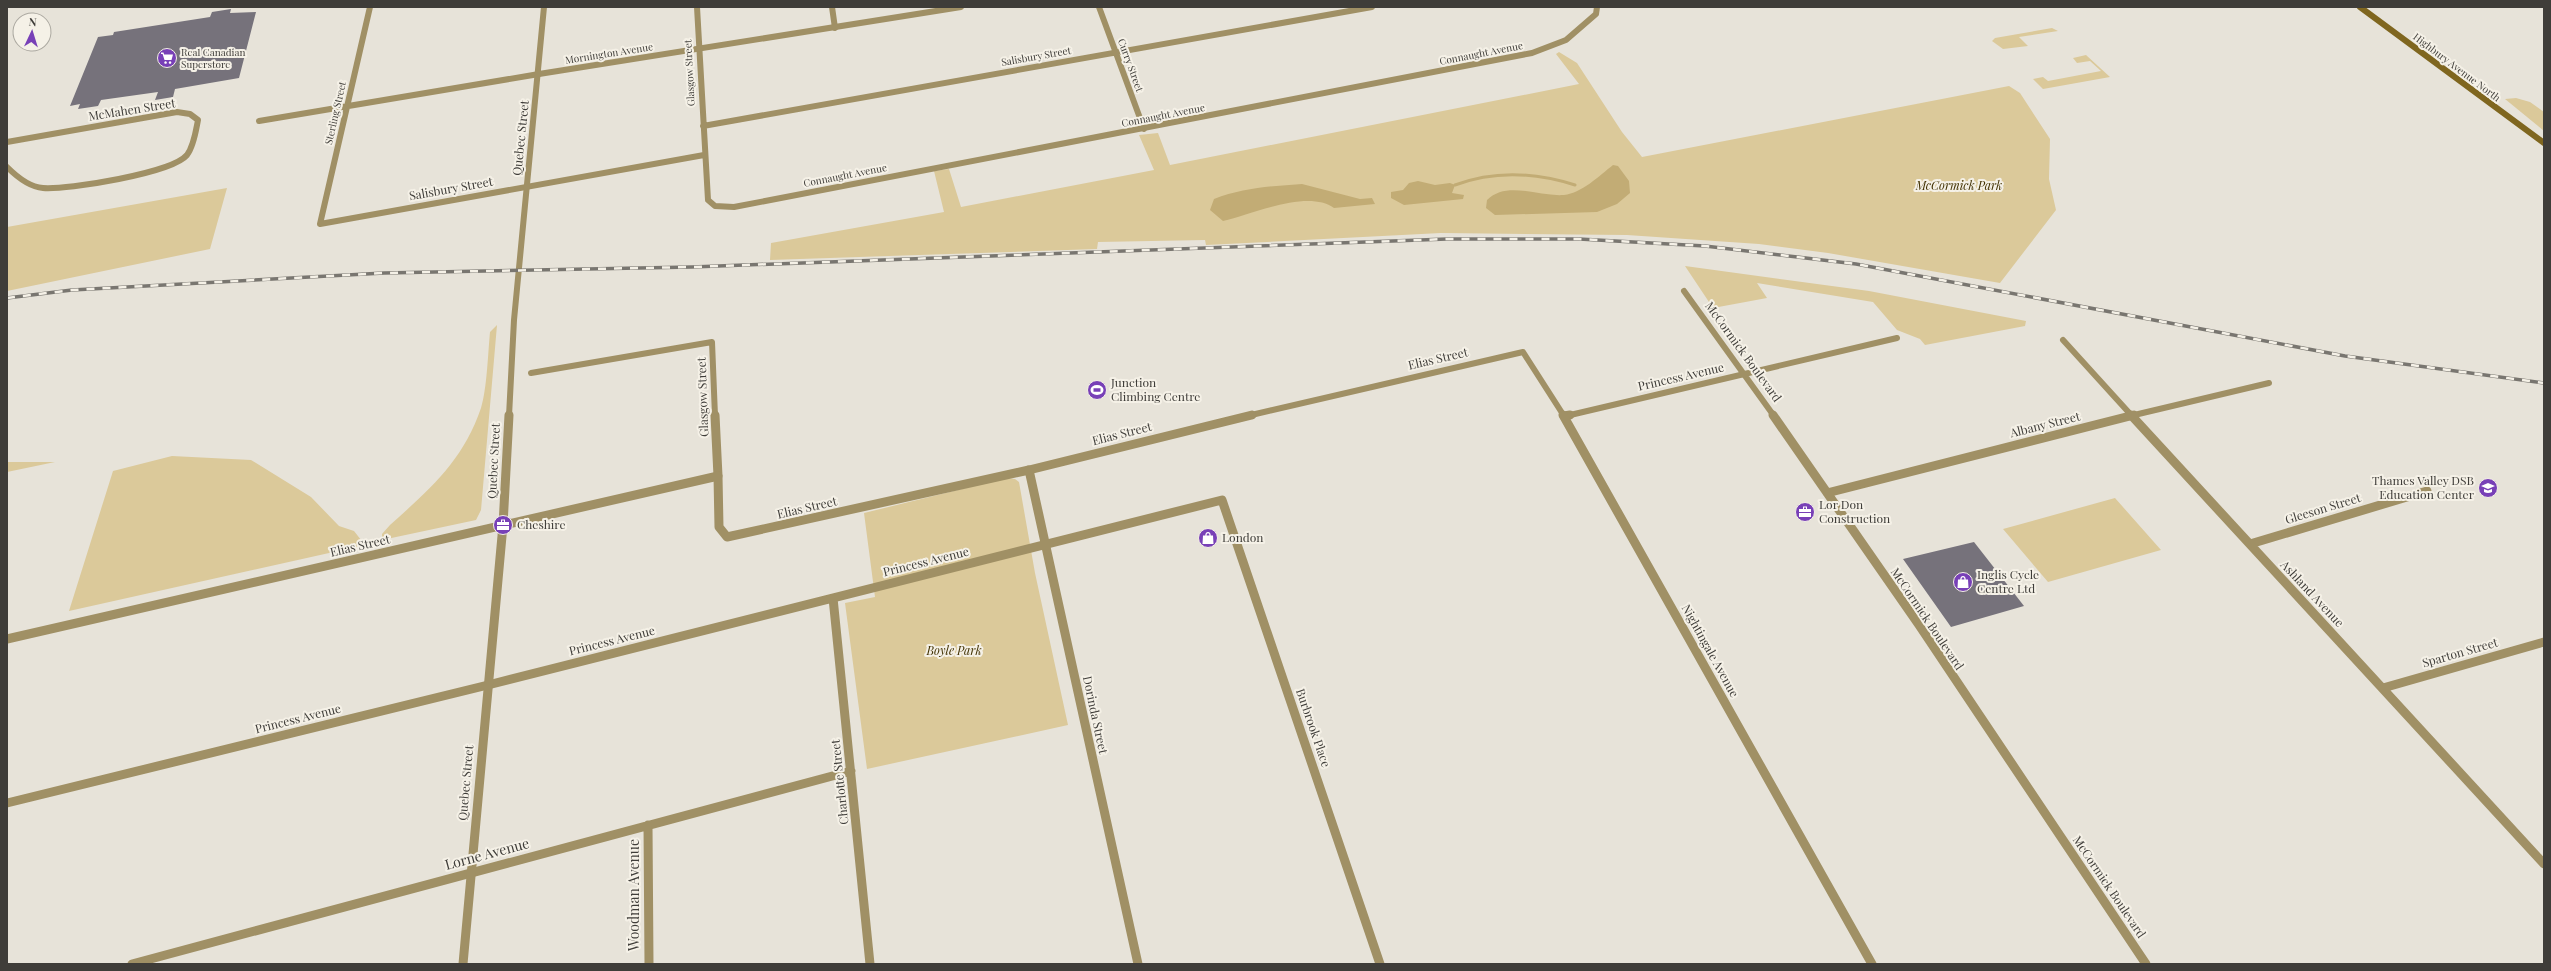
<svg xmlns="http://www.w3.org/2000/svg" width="2551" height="971" font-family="'Playfair Display',serif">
  <rect width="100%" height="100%" fill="#e7e3d9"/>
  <path fill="#dbc99a" d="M 2052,28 L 2058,31 L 2019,37 L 2028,46 L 2003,49 L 1992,41 L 1995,38 Z
    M 1559,52 L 1577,63 L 1622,132 L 1642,157 L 2009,86 L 2020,93 L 2050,139 L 2049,179 L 2056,210 L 2000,283 L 1828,253 L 1759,244 L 1627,235 L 1441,233 L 1206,245 L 1205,240 L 1098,242 L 1097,249 L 770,260 L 771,243 L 944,212 L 934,171 L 949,169 L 961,207 L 1154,170 L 1139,135 L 1158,133 L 1170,165 L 1579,84 L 1556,54 Z
    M 2086,55 L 2110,77 L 2043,89 L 2033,79 L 2043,77 L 2048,81 L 2101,71 L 2090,61 L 2077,63 L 2073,58 Z
    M 2516,98 L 2530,102 L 2544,112 L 2544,131 L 2505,99 Z
    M 227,188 L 210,249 L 7,291 L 7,227 Z
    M 1685,266 L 1869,291 L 2026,321 L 2025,326 L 1925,345 L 1920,339 L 1897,330 L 1873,302 L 1757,283 L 1767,298 L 1713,308 Z
    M 497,325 L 481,510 L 476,520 L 382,540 L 382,534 L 390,525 C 430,489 463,461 481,408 C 487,389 488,353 490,332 Z
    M 172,456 L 251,460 L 311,497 L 339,526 L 354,531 L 365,545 L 69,611 L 113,471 Z
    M 7,462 L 55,462 L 7,472 Z
    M 1007,478 L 1015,479 L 1019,482 L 1035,573 L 1068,725 L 867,769 L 845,603 L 875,597 L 864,513 Z
    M 2115,498 L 2161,550 L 2048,582 L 2003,529 Z"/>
  <path fill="#c2ac75" d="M 1613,165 L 1618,166 L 1629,181 L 1630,193 L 1617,204 L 1597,212 L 1495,215 L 1486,208 L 1487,200 C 1507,180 1538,197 1564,195 C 1582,193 1599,176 1613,165 Z
    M 1418,181 L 1435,185 L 1450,183 L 1455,185 L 1452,193 L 1464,195 L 1463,199 L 1404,205 L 1391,198 L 1391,192 L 1403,190 L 1409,183 Z
    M 1302,184 L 1360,199 L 1372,198 L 1375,204 L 1334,208 C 1308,189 1253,214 1223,221 L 1210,210 L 1214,199 C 1243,188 1272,186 1302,184 Z"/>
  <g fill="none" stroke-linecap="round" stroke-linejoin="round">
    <path stroke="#c2ac75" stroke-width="3" d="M 1455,185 C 1495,170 1534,172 1575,185"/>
  </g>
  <path fill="#76727b" d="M 231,9 L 230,13 L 256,12 L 239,78 L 175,89 L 173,97 L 155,100 L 158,92 L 101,100 L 98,106 L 78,109 L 80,104 L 70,106 L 98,37 L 113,35 L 114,32 L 210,17 L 212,12 Z
    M 1974,542 L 2024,606 L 1951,627 L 1903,559 Z"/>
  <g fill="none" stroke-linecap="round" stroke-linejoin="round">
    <path stroke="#a09065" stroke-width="6" d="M 370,7 L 320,224 L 704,155
      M 697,7 L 708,200 L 715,206 L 734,207 L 1532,53 L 1566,40 L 1596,14 L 1597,7
      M 832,7 L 835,28
      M 1099,7 L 1144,129
      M 259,121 L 539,74
      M 703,126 L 1372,7
      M 7,142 L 177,112 L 190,114 L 198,120 C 196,130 194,146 187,155 C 172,173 68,190 43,188 C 29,187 17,177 7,167
      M 1684,291 L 1774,416
      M 2063,340 L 2132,416
      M 531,373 L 712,342 L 715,416
      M 1566,416 L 1897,338
      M 2130,416 L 2269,383"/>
    <path stroke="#a09065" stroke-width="9" d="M 715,415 L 718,476
      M 1773,415 L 1919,625 L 2146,964
      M 2131,415 L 2544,864
      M 1564,416 L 1570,415
      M 1029,470 L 1138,964
      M 1827,493 L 2134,415
      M 2250,544 L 2427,491
      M 833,598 L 870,964
      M 2383,688 L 2544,642
      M 7,803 L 488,685 L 1222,500 L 1380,964
      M 648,825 L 649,964
      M 132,964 L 851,771"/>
    <path stroke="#a09065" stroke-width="6" d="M 539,74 L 961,7
      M 509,416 L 514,320 L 544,7
      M 1247,416 L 1523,352 L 1564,416"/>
    <path stroke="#a09065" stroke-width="9" d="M 1563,415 L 1872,964
      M 7,639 L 718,476 L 719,527 L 727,537 L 1029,470 L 1252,415
      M 463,964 L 503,525 L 509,415"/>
    <path stroke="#7f661f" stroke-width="6" d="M 2360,7 L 2544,143"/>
    <defs>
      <path id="rail" d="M 7,298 L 72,290 L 384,273 L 692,267 L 1447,239 L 1579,239 L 1705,246 L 1856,264 L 2345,356 L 2544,383"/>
    </defs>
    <use href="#rail" stroke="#797670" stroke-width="3.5"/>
    <use href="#rail" stroke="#f5f1e7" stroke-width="2.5" stroke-dasharray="8" stroke-linecap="butt"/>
  </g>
  <defs>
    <symbol id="supermarket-disc" viewBox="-11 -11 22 22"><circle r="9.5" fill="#7840b7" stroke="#f5f1e7"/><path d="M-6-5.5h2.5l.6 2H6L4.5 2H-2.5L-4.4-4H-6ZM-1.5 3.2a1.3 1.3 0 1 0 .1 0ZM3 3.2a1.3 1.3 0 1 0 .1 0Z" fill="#fff"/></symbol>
    <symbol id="stadium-disc" viewBox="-11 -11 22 22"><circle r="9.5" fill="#7840b7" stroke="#f5f1e7"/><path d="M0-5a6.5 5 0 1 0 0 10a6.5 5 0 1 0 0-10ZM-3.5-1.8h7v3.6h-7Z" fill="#fff"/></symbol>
    <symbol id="school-disc" viewBox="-11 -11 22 22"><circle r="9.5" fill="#7840b7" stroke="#f5f1e7"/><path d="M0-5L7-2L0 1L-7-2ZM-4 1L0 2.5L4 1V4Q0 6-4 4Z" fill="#fff"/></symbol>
    <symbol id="office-disc" viewBox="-11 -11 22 22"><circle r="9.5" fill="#7840b7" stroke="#f5f1e7"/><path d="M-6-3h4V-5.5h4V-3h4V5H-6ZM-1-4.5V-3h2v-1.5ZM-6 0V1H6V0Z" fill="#fff"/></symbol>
    <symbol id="shop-disc" viewBox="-11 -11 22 22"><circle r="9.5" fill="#7840b7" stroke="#f5f1e7"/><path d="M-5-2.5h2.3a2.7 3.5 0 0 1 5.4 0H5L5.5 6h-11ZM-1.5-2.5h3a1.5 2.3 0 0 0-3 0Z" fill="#fff"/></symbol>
  </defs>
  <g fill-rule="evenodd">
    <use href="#supermarket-disc" x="156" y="47" width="22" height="22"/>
    <use href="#stadium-disc" x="1086" y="379" width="22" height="22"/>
    <use href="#school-disc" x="2477" y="477" width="22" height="22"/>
    <use href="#office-disc" x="1794" y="501" width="22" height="22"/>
    <use href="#office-disc" x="492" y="514" width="22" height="22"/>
    <use href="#shop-disc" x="1197" y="527" width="22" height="22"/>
    <use href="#shop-disc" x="1952" y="571" width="22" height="22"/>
  </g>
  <g text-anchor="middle" stroke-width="4" stroke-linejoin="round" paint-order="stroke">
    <g font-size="10" fill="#3f3d39" stroke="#f5f1e7" text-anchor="start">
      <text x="181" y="56">Real Canadian<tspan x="181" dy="12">Superstore</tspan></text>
    </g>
    <g font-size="10" fill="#3f3d39" stroke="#f5f1e7">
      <text transform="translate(609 53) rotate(-9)" y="4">Mornington Avenue</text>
      <text transform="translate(1481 53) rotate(-11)" y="4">Connaught Avenue</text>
      <text transform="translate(1036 56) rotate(-10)" y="4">Salisbury Street</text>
      <text transform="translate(1131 65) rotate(70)" y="4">Curry Street</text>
      <text transform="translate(2457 67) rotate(37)" y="4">Highbury Avenue North</text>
      <text transform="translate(689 73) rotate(-93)" y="4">Glasgow Street</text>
      <text transform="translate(335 113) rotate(-77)" y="4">Sterling Street</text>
      <text transform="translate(1163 115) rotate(-11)" y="4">Connaught Avenue</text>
      <text transform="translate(845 175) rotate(-11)" y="4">Connaught Avenue</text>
    </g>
    <g font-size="12" fill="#3f3d39" stroke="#f5f1e7">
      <text transform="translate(132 110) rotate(-9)" y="4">McMahen Street</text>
      <text transform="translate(521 138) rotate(-84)" y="4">Quebec Street</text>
      <text transform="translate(451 189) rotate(-10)" y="4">Salisbury Street</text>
      <text transform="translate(1743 352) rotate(54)" y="4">McCormick Boulevard</text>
      <text transform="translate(1438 359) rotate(-13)" y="4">Elias Street</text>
      <text transform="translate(1681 377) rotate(-13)" y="4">Princess Avenue</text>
      <text transform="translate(703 397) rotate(-92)" y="4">Glasgow Street</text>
      <text transform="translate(2045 425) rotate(-14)" y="4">Albany Street</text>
      <text transform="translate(1122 434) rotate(-14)" y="4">Elias Street</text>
      <text transform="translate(494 461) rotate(-87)" y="4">Quebec Street</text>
      <text transform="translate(807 508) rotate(-13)" y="4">Elias Street</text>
      <text transform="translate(2323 509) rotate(-17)" y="4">Gleeson Street</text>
      <text transform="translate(360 546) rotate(-13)" y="4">Elias Street</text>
      <text transform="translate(926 562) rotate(-14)" y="4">Princess Avenue</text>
      <text transform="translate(2312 594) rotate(47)" y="4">Ashland Avenue</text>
      <text transform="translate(1927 619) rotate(56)" y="4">McCormick Boulevard</text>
      <text transform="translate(612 641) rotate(-14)" y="4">Princess Avenue</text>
      <text transform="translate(1710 651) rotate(61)" y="4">Nightingale Avenue</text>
      <text transform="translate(2460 653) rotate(-16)" y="4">Sparton Street</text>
      <text transform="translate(1095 715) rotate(78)" y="4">Dorinda Street</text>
      <text transform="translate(298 719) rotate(-14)" y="4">Princess Avenue</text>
      <text transform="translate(1313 728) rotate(71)" y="4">Burbrook Place</text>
      <text transform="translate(840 782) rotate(-96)" y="4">Charlotte Street</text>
      <text transform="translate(466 783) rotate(-85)" y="4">Quebec Street</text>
      <text transform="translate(2109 887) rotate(56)" y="4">McCormick Boulevard</text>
    </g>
    <g font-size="12" font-style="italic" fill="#423203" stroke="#f5f1e7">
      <text x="1959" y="190">McCormick Park</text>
      <text x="954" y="655">Boyle Park</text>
    </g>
    <g font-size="12" fill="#3f3d39" stroke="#f5f1e7" text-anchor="start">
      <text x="1111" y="387">Junction<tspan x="1111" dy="14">Climbing Centre</tspan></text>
      <text x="2474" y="485" text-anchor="end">Thames Valley DSB<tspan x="2474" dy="14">Education Center</tspan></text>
      <text x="1819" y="509">Lor Don<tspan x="1819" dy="14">Construction</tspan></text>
      <text x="517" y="529">Cheshire</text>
      <text x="1222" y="542">London</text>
      <text x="1977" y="579">Inglis Cycle<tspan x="1977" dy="14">Centre Ltd</tspan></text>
    </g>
    <g font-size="14" fill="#3f3d39" stroke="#f5f1e7">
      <text transform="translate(487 854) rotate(-15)" y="5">Lorne Avenue</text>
      <text transform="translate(634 895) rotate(-90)" y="5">Woodman Avenue</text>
    </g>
  </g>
  <rect width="2551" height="971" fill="none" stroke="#3f3d39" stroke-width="16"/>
  <g transform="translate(32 32) rotate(4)"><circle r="19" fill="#f5f1e7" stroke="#aca9a1"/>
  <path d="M0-3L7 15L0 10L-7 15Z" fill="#7840b7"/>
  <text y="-6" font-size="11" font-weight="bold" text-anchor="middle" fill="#3f3d39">N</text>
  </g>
</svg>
